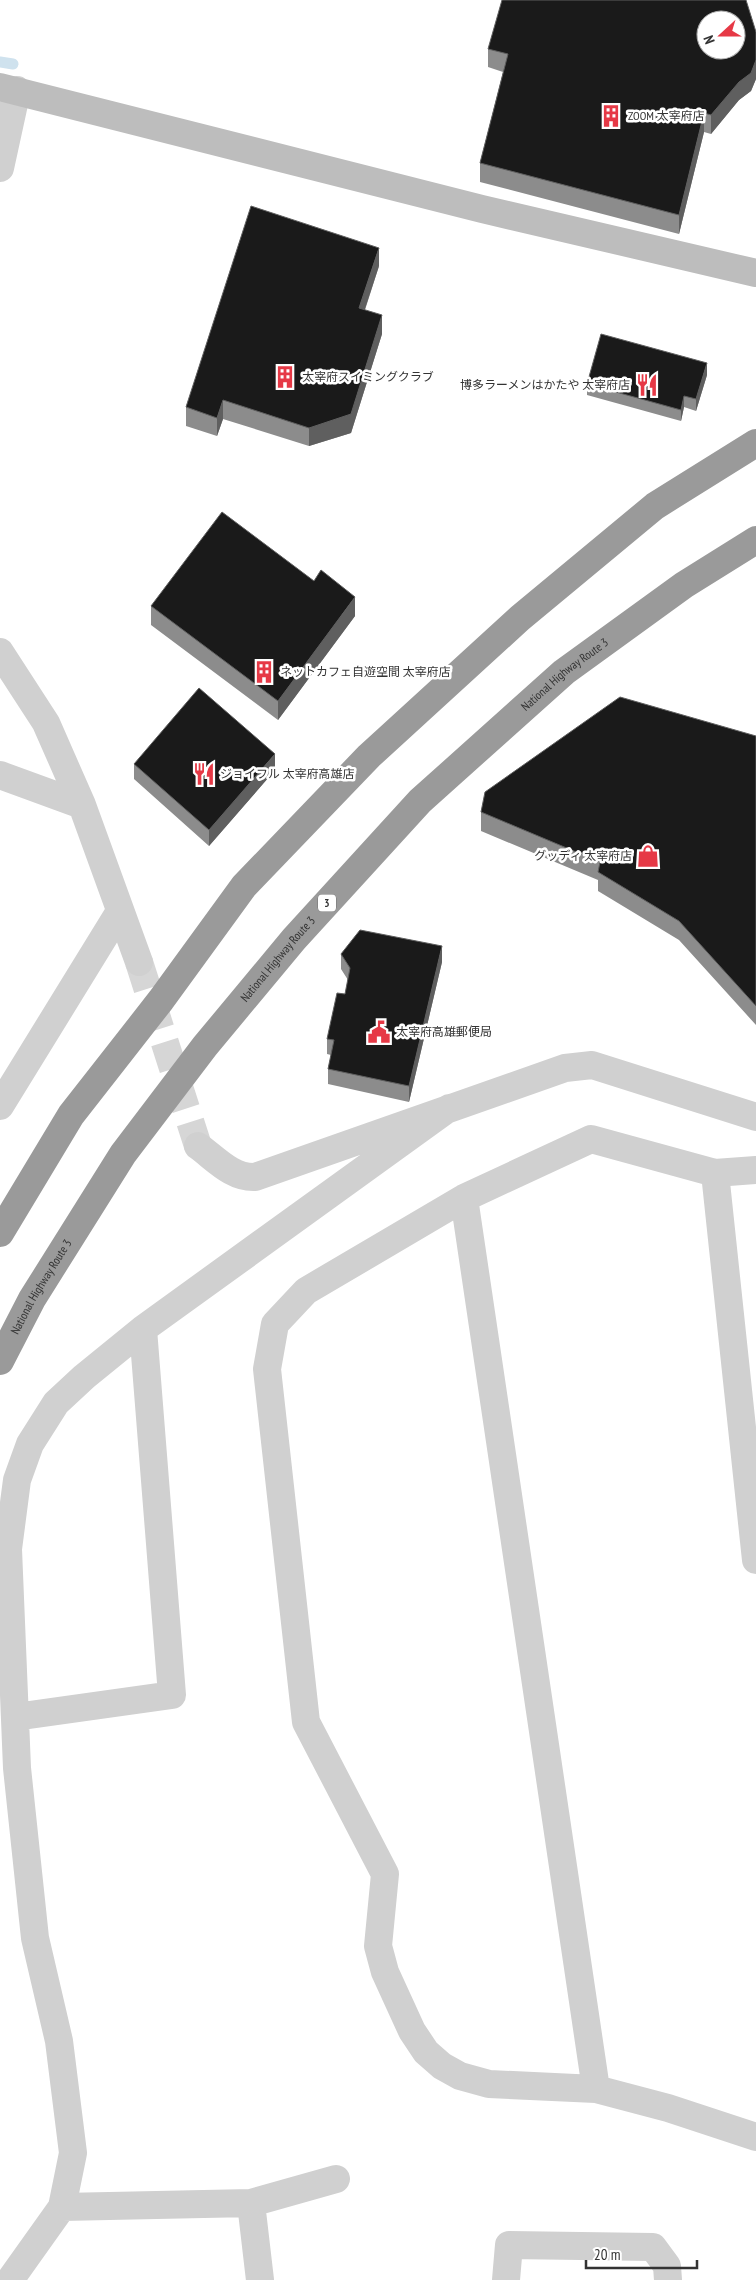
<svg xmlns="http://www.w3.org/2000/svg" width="756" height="2280" font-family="'PT Sans Narrow','Noto Sans JP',sans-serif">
  <rect width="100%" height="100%" fill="#fff"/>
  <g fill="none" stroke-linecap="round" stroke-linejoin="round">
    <path stroke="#cfe2ee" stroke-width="11" d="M 0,62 L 13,64"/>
    <path stroke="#d6d6d6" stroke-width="28" stroke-dasharray="28 14" stroke-linecap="butt" d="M 139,962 L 198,1146"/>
    <path stroke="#d0d0d0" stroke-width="28" d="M 0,168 L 17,90
      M 0,652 L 46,723 L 82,805 L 139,962
      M 0,775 L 82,805
      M 0,1106 L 120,911
      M 198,1146 C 216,1159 232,1178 255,1177 L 565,1068 L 592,1065 L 756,1117
      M 756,1170 L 715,1173 L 591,1139 L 464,1198 L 306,1291 L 275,1324 L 267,1369 L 306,1722 L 385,1874 L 378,1946 L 385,1972 L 412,2031 L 426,2052 L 442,2066 L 460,2076 L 489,2084 L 596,2089 L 668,2108 L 756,2137
      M 715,1173 L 756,1560
      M 464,1198 L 596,2089
      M 15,1717 L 172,1695 L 143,1329
      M 251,2203 L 336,2179
      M 62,2207 L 251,2203 L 260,2280
      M 10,2280 L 62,2207 L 73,2153 L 59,2041 L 35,1938 L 17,1768 L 8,1549 L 17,1480 L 30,1444 L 56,1403 L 84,1377 L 143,1329 L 449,1108
      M 506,2280 L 509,2245 L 653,2247 L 667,2266 L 668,2280"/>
    <path stroke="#bdbdbd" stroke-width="28" d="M 0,87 L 482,209 L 756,273"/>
    <g stroke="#9a9a9a" stroke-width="28">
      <path d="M 0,1233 L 71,1115 L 161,1000 L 244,886 L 369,756 L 520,618 L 655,506 L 756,443"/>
      <path id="s1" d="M 0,1361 L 32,1299 L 123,1154 L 205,1046 L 294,939 L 420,801 L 564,672 L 684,585 L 756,540"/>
    </g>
  </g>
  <path fill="#8c8c8c" d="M 756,32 L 756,79 L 751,91 L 739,100 L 711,134 L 704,132 L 679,234 L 480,182 L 480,163 L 503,72 L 488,67 L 488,49 Z
    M 379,266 L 365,310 L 382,334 L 351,433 L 309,446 L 223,419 L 217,436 L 186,426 L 186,407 Z
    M 707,375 L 696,411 L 684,407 L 681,421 L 587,395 L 587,384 Z
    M 151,606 L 355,616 L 278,720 L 151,625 Z
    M 756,736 L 756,1025 L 679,940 L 598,891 L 598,880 L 481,831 L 481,812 Z
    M 134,764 L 275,770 L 209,846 L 134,779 Z
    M 341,954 L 442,962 L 409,1102 L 328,1084 L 328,1069 L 331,1055 L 327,1054 L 327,1039 L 345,994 L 348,980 L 341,969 Z"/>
  <path fill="#5f5f5f" d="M 756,60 L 756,79 L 751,91 L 739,100 L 711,134 L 711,115 Z
    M 704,113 L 704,132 L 679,234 L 679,215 Z
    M 379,248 L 379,266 L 359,327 L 359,308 Z
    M 382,315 L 382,334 L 351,433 L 309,446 L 309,428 Z
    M 707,363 L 707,375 L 696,411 L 696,399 Z
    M 684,396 L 684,407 L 681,421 L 681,410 Z
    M 223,400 L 223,419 L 217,436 L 217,418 Z
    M 355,597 L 355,616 L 278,720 L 278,701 Z
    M 275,754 L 275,770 L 209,846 L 209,830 Z
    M 442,946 L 442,962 L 409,1102 L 409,1086 Z"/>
  <path fill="#1a1a1a" stroke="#5f5f5f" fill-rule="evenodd" d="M 502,0 L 746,0 L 756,32 L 756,60 L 751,73 L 739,82 L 711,115 L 704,113 L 679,215 L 480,163 L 508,54 L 488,49 ZM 706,20 L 736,20 L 736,50 L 706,50 Z
    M 251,206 L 379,248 L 359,308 L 382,315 L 351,414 L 309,428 L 223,400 L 217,418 L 186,407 Z
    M 601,334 L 707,363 L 696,399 L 684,396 L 681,410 L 587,384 Z
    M 222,512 L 314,581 L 321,570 L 355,597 L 278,701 L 151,606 Z
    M 199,688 L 275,754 L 209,830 L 134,764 Z
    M 620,697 L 756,736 L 756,1006 L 679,921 L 598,872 L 600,862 L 481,812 L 485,792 Z
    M 360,930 L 442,946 L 409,1086 L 328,1069 L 334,1040 L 327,1039 L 337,993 L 345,994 L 350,968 L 341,954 Z"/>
  <defs>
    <symbol id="building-bare" viewBox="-9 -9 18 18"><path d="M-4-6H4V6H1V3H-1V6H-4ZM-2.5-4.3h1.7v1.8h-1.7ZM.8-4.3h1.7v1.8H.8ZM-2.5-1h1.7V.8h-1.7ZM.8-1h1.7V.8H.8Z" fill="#e63946" stroke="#fff" stroke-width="2.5" paint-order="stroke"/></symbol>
    <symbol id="restaurant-bare" viewBox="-9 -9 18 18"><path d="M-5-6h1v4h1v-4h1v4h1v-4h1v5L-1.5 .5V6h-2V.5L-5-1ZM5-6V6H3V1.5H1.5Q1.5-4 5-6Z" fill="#e63946" stroke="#fff" stroke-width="2.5" paint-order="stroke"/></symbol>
    <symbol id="shop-bare" viewBox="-9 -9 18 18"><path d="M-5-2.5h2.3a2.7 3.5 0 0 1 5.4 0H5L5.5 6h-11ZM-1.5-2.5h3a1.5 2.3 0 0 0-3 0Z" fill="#e63946" stroke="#fff" stroke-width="2.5" paint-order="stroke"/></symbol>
    <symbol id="civic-bare" viewBox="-9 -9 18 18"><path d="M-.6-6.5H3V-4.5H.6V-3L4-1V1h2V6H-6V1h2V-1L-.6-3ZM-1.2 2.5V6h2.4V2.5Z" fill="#e63946" stroke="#fff" stroke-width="2.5" paint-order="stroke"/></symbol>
  </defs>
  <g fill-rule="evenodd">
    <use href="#building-bare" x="595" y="100" width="32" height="32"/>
    <use href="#building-bare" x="269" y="361" width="32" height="32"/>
    <use href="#restaurant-bare" x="631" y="369" width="32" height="32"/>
    <use href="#building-bare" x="248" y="656" width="32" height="32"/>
    <use href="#restaurant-bare" x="188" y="758" width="32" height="32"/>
    <use href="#shop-bare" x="632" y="840" width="32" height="32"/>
    <use href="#civic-bare" x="363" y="1016" width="32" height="32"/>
  </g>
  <g text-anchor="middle" stroke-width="5" stroke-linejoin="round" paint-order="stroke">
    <rect fill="#fff" stroke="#707070" stroke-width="1" x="318" y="894.5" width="18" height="17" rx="4"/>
    <g font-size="11" font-weight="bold" fill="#333">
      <text x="327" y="907">3</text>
    </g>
    <g font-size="12" fill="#333" stroke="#fff" text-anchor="start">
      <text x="628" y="120">ZOOM 太宰府店</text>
      <text x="302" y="381">太宰府スイミングクラブ</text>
      <text x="630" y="389" text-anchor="end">博多ラーメンはかたや 太宰府店</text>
      <text x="280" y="676">ネットカフェ自遊空間 太宰府店</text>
      <text x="220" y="778">ジョイフル 太宰府高雄店</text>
      <text x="632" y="860" text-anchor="end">グッディ 太宰府店</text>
      <text x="396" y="1036">太宰府高雄郵便局</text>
    </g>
    <g font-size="12" fill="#333" stroke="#fff">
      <text dy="4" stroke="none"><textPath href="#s1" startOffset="895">National Highway Route 3</textPath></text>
      <text dy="4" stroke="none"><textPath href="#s1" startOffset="490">National Highway Route 3</textPath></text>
      <text dy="4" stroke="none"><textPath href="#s1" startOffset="85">National Highway Route 3</textPath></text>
    </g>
  </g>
  <g transform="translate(721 35) rotate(249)"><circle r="24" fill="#ffffff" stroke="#adadad"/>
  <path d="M0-4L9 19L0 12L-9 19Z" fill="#e63946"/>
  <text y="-8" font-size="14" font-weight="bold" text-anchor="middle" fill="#333333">N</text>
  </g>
  <path d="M586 2260v8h111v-8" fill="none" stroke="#333333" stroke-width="2.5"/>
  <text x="594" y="2260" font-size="15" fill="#333333" stroke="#ffffff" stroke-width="4" paint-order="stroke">20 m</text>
</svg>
